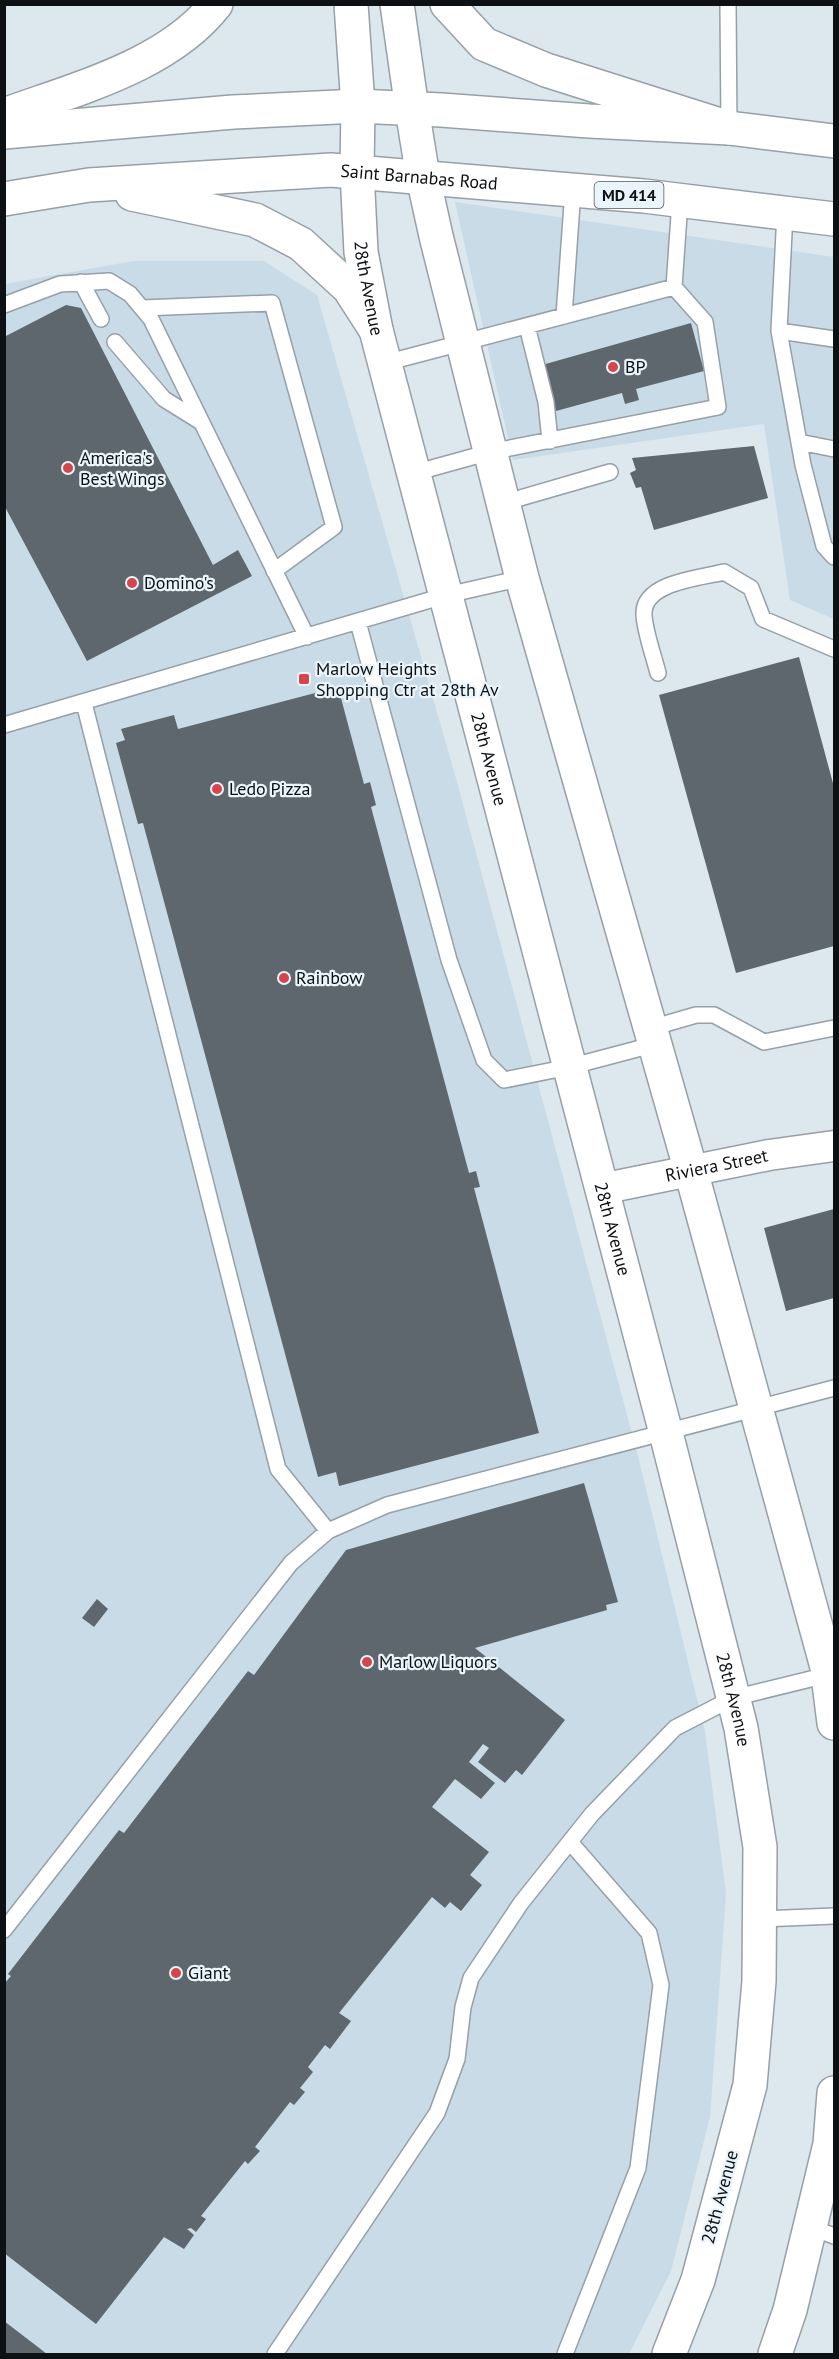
<svg xmlns="http://www.w3.org/2000/svg" width="839" height="2359" font-family="'PT Sans',sans-serif">
  <rect width="100%" height="100%" fill="#dce7ee"/>
  <path fill="#c9dbe7" d="M 455,202 L 834,257 L 834,619 L 790,600 L 764,424 L 513,460 Z
    M 133,261 L 264,261 L 317,295 L 457,782 L 637,1452 L 705,1732 L 726,1893 L 710,2117 L 671,2271 L 629,2354 L 5,2354 L 5,284 Z"/>
  <path fill="#5d676d" d="M 66,305 L 81,308 L 213,565 L 238,550 L 252,576 L 87,661 L 4,505 L 4,337 Z
    M 691,323 L 704,371 L 636,389 L 639,400 L 625,404 L 622,393 L 556,411 L 542,365 Z
    M 754,446 L 768,498 L 654,530 L 641,487 L 636,488 L 630,473 L 636,470 L 632,458 Z
    M 799,657 L 834,787 L 834,946 L 736,973 L 659,695 Z
    M 338,687 L 364,784 L 370,782 L 376,805 L 371,807 L 469,1173 L 476,1171 L 480,1187 L 474,1188 L 539,1433 L 339,1486 L 336,1472 L 318,1477 L 143,823 L 138,824 L 116,743 L 125,740 L 121,729 L 174,715 L 178,729 Z
    M 834,1209 L 834,1298 L 786,1311 L 764,1228 Z
    M 584,1483 L 618,1602 L 606,1605 L 607,1610 L 475,1648 L 565,1720 L 522,1775 L 516,1770 L 505,1783 L 478,1762 L 489,1748 L 483,1744 L 469,1762 L 495,1783 L 481,1799 L 455,1779 L 432,1807 L 489,1852 L 470,1875 L 482,1885 L 461,1911 L 450,1902 L 445,1908 L 432,1897 L 339,2013 L 351,2021 L 330,2049 L 325,2045 L 308,2067 L 313,2072 L 300,2088 L 305,2092 L 294,2105 L 290,2102 L 255,2147 L 260,2151 L 248,2164 L 245,2161 L 201,2216 L 206,2219 L 196,2232 L 191,2228 L 187,2229 L 194,2235 L 184,2249 L 164,2237 L 96,2324 L 4,2253 L 4,1984 L 11,1976 L 8,1974 L 119,1830 L 124,1833 L 248,1671 L 254,1675 L 346,1550 Z
    M 97,1599 L 108,1609 L 94,1627 L 82,1618 Z
    M 4,2321 L 47,2354 L 4,2354 Z"/>
  <g fill="none" stroke-linecap="round" stroke-linejoin="round">
    <defs>
      <path id="lane" d="M 728,4 L 729,128
        M 81,282 L 101,319
        M 4,305 L 60,284 L 109,281 L 130,294 L 151,319 L 307,637
        M 142,308 L 272,303 L 334,527 L 274,571
        M 564,316 L 573,190
        M 527,326 L 546,402 L 550,441
        M 779,331 L 785,213
        M 834,339 L 779,331 L 803,465 L 824,546 L 834,557
        M 115,342 L 164,399 L 201,422
        M 385,363 L 674,287
        M 799,442 L 834,449
        M 414,473 L 490,452 L 718,407 L 705,322 L 674,287 L 680,201
        M 503,503 L 610,472
        M 358,622 L 449,960 L 484,1060 L 504,1080 L 569,1067 L 656,1044
        M 658,673 C 654,657 644,629 644,614 C 643,582 701,578 724,572 L 751,588 L 763,619 L 834,649
        M 84,703 L 278,1469 L 328,1531
        M 4,725 L 447,595 L 522,578
        M 651,1028 L 696,1015 L 714,1015 L 764,1042 L 834,1028
        M 760,1919 L 834,1916
        M 4,1930 L 291,1563 L 328,1531 L 387,1505 L 834,1388
        M 810,2227 L 834,2236
        M 275,2354 L 437,2113 L 457,2059 L 463,2007 L 471,1978 L 521,1903 L 592,1814 L 675,1728 L 733,1698 L 831,1674
        M 565,2354 L 638,2168 L 661,1985 L 649,1933 L 570,1842"/>
      <g id="street">
        <path id="s1" d="M 601,1189 L 769,1155 L 834,1146"/>
      </g>
      <g id="secondary">
        <path id="s2" d="M 358,106 L 357,172 L 361,252 L 376,330 L 666,1433 L 741,1728 L 760,1847 L 759,1981 L 750,2085 L 698,2280 L 669,2354"/>
        <path d="M 412,109 L 423,177 L 436,236 L 522,578 L 691,1171 L 827,1667 L 834,1723"/>
        <path d="M 775,2354 L 790,2310 L 830,2144 L 834,2093"/>
      </g>
      <g id="primary">
        <path d="M 4,132 L 233,112 L 358,106 L 441,110 L 589,121 L 729,128 L 834,141"/>
        <path d="M 132,194 L 255,220 L 301,244 L 349,288 L 376,330"/>
        <path id="s3" d="M 4,199 L 89,185 L 331,170 L 644,196 L 834,219"/>
      </g>
      <path id="highway" d="M 351,4 L 358,106
        M 397,4 L 412,109
        M 447,4 L 484,44 L 546,70 L 729,128
        M 4,115 C 75,89 168,66 216,4"/>
    </defs>
    <use href="#lane" stroke="#96a0a7" stroke-width="18"/>
    <use href="#street" stroke="#96a0a7" stroke-width="33"/>
    <use href="#secondary" stroke="#96a0a7" stroke-width="36"/>
    <use href="#primary" stroke="#96a0a7" stroke-width="36"/>
    <use href="#highway" stroke="#96a0a7" stroke-width="36"/>
    <use href="#lane" stroke="#fff" stroke-width="15"/>
    <use href="#street" stroke="#fff" stroke-width="30"/>
    <use href="#secondary" stroke="#fff" stroke-width="33"/>
    <use href="#primary" stroke="#fff" stroke-width="33"/>
    <use href="#highway" stroke="#fff" stroke-width="33"/>
  </g>
  <g fill="#d5454d" stroke="#e9f4fb" stroke-width="2">
    <circle cx="613" cy="367" r="6"/>
    <circle cx="68" cy="468" r="6"/>
    <circle cx="132" cy="583" r="6"/>
    <rect x="298" y="673" width="12" height="12" rx="3"/>
    <circle cx="217" cy="789" r="6"/>
    <circle cx="284" cy="978" r="6"/>
    <circle cx="367" cy="1662" r="6"/>
    <circle cx="176" cy="1973" r="6"/>
  </g>
  <g text-anchor="middle" stroke-width="4.5" stroke-linejoin="round" paint-order="stroke">
    <rect fill="#e9f4fb" stroke="#505559" stroke-width="1.5" x="594.5" y="182" width="69" height="26" rx="4.5"/>
    <g font-size="16" font-weight="bold" fill="#0e1114">
      <text x="629" y="201">MD 414</text>
    </g>
    <g font-size="18" fill="#0e1114" stroke="#e9f4fb">
      <text dy="6" stroke="none"><textPath href="#s3" startOffset="417">Saint Barnabas Road</textPath></text>
      <text dy="6" stroke="none"><textPath href="#s2" startOffset="183">28th Avenue</textPath></text>
      <text dy="6" stroke="none"><textPath href="#s2" startOffset="669">28th Avenue</textPath></text>
      <text dy="6" stroke="none"><textPath href="#s1" startOffset="118">Riviera Street</textPath></text>
      <text dy="6" stroke="none"><textPath href="#s2" startOffset="1155">28th Avenue</textPath></text>
      <text dy="6" stroke="none"><textPath href="#s2" startOffset="1641">28th Avenue</textPath></text>
      <text transform="translate(720 2197) rotate(-75)" y="6">28th Avenue</text>
    </g>
    <g font-size="18" fill="#0e1114" stroke="#e9f4fb" text-anchor="start">
      <text x="625" y="373">BP</text>
      <text x="80" y="464">America's<tspan x="80" dy="21">Best Wings</tspan></text>
      <text x="144" y="589">Domino's</text>
      <text x="316" y="675">Marlow Heights<tspan x="316" dy="21">Shopping Ctr at 28th Av</tspan></text>
      <text x="229" y="795">Ledo Pizza</text>
      <text x="296" y="984">Rainbow</text>
      <text x="379" y="1668">Marlow Liquors</text>
      <text x="188" y="1979">Giant</text>
    </g>
  </g>
  <rect width="839" height="2359" fill="none" stroke="#0e1114" stroke-width="12"/>
</svg>
